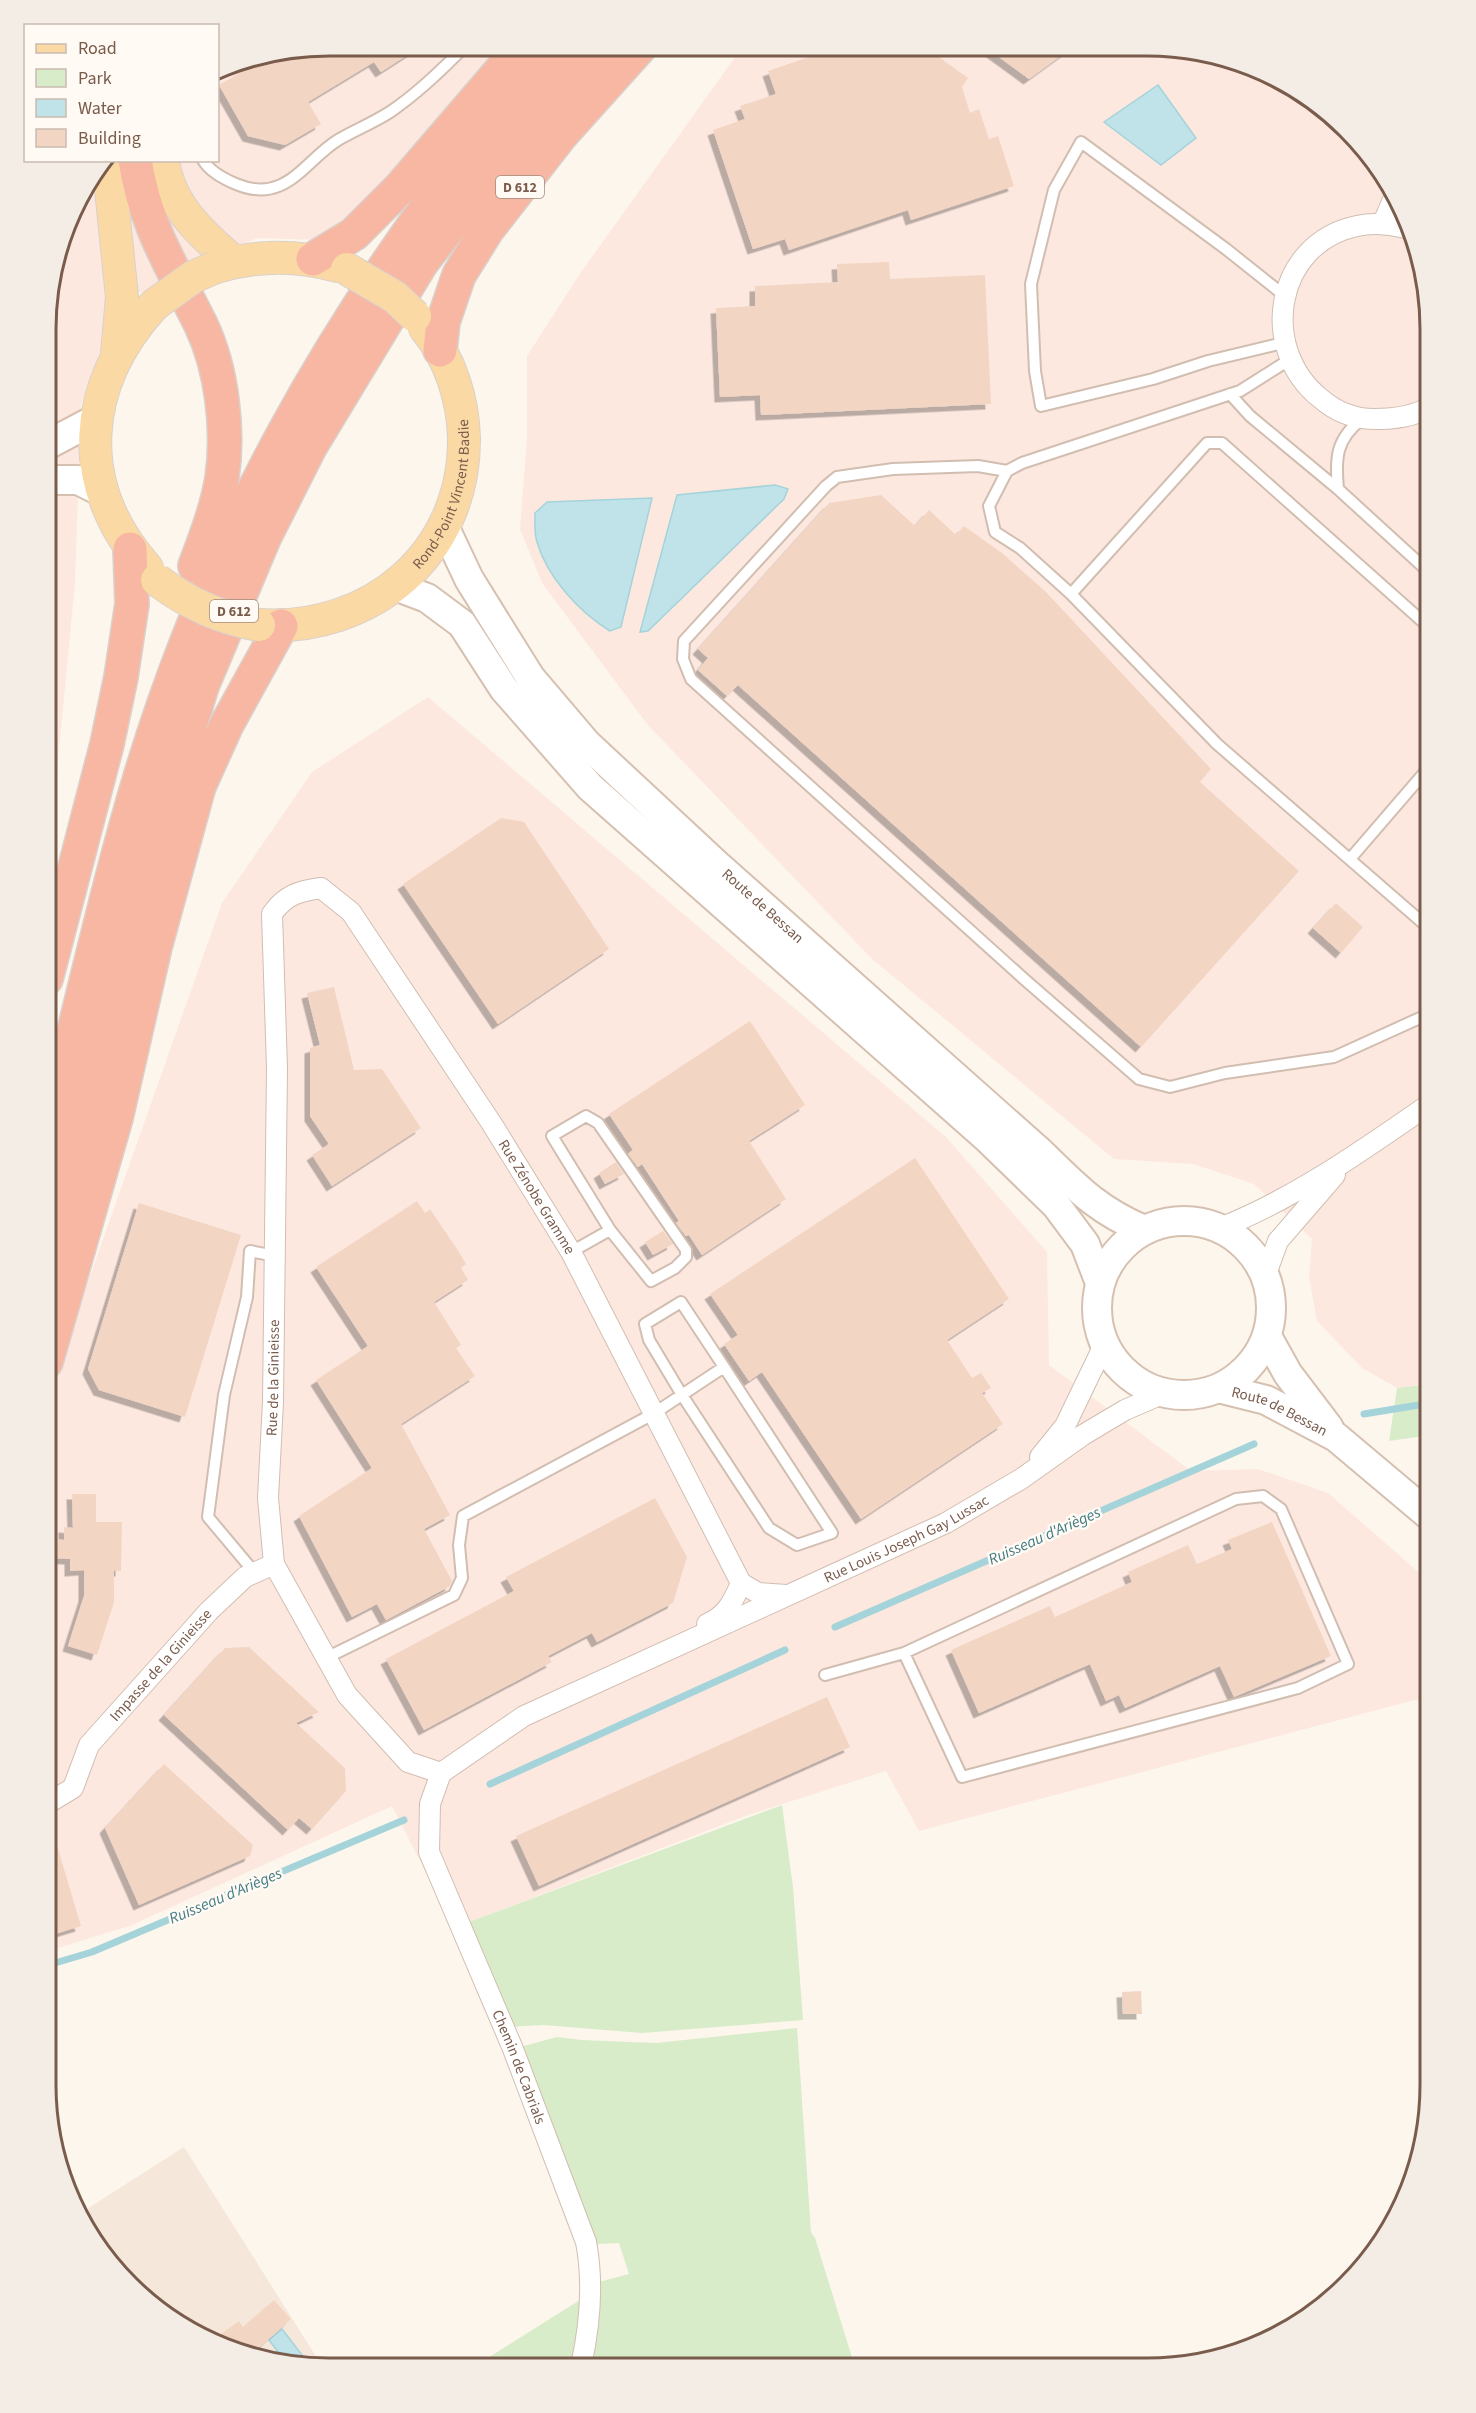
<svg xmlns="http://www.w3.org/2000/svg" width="1476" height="2413" font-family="'Source Sans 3',sans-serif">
  <defs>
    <filter id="shadow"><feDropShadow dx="-5.5" dy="5.5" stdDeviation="0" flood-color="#0004"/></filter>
  </defs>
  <rect width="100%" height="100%" fill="#fdf6ec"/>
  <path fill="#f5e8da" d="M 1431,1696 L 1430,1783 L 1418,1699 Z
    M 184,2147 L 322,2366 L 292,2366 L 220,2346 L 156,2309 L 103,2257 L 79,2214 Z"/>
  <path fill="#fde8e0" d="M 329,45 L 504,46 L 388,187 L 317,240 L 257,238 L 133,296 L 81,403 L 75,583 L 47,875 L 47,292 L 74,203 L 107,161 L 218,160 L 218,68 Z
    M 743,46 L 1185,47 L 1256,67 L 1320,104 L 1373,156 L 1410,220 L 1431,329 L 1431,1384 L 1397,1388 L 1362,1368 L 1317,1321 L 1309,1277 L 1312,1239 L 1254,1184 L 1193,1164 L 1114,1159 L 871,958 L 647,724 L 542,583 L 520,529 L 527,438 L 527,356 L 579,275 Z
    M 428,697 L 946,1137 L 1047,1252 L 1049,1365 L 1191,1471 L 1258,1469 L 1328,1493 L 1431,1583 L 1430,1696 L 919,1831 L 886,1771 L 748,1815 L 454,1928 L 392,1806 L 132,1925 L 45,1952 L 46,1412 L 67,1341 L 222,903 L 312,772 Z"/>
  <path fill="#d8ecc9" d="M 1431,1384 L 1431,1435 L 1389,1441 L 1397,1388 Z
    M 782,1805 L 793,1887 L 803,2020 L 642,2033 L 543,2025 L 508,2027 L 469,1922 Z
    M 797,2028 L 811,2232 L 815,2238 L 855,2367 L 586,2366 L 599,2282 L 629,2274 L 619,2243 L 597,2244 L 520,2047 L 557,2037 L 582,2040 L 656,2043 Z
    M 583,2298 L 572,2366 L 475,2366 Z"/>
  <path fill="#bfe3e8" stroke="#a5d3da" stroke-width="1.5" d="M 1158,85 L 1196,138 L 1161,165 L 1104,122 Z
    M 775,485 L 788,489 L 784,499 L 648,631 L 640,632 L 677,495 Z
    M 652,498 L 621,627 L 610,631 C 579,612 547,577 537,542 C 534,533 535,522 535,513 L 547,502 Z
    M 282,2329 L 306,2360 L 298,2366 L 288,2365 L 269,2340 Z"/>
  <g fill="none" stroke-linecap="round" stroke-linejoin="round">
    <path stroke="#a5d3da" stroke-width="7" d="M 1364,1414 L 1431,1403
      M 835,1627 L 1254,1444
      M 490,1784 L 785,1650
      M 45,1966 L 92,1952 L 404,1820"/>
  </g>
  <path fill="#f3d5c3" filter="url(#shadow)" d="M 328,45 L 423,45 L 381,72 L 374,62 L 308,102 L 321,124 L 285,145 L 248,136 L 219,85 L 267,57 Z
    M 841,46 L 925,47 L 968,78 L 962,87 L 970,113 L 979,109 L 989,139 L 998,136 L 1014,186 L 911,220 L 908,210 L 789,250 L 785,239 L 753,249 L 713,130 L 745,119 L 740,106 L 776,94 L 768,71 Z
    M 985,47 L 1073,47 L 1029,79 Z
    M 889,262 L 890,279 L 985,275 L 991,404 L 761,415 L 760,395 L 720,397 L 716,308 L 755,306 L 755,286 L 838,282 L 837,264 Z
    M 881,495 L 915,526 L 929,510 L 956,535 L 964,526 L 1002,553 L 1046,592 L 1211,769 L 1200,782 L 1299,871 L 1141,1047 L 738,685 L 727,696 L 698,670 L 708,658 L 698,649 L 829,503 Z
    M 501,818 L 524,822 L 609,949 L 498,1024 L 403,884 Z
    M 1336,903 L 1363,927 L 1341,953 L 1313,928 Z
    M 334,987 L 354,1070 L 382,1069 L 421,1128 L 332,1186 L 312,1155 L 329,1144 L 310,1116 L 310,1048 L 320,1045 L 307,993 Z
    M 750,1021 L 805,1105 L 749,1141 L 786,1199 L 702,1255 L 689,1235 L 686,1236 L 676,1223 L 679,1221 L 642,1164 L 638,1167 L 628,1154 L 633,1150 L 609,1114 Z
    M 915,1158 L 1009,1299 L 947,1340 L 972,1378 L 981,1373 L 991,1388 L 982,1393 L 1003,1424 L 861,1519 L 762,1372 L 749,1381 L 724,1344 L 738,1335 L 710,1294 Z
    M 616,1162 L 624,1174 L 605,1184 L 599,1173 Z
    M 417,1201 L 425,1213 L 430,1209 L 457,1249 L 466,1264 L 461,1268 L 468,1280 L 434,1302 L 461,1345 L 456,1348 L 475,1376 L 401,1424 L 450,1515 L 424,1529 L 452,1581 L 450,1586 L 386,1620 L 377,1604 L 352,1617 L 299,1516 L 372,1468 L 316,1380 L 368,1346 L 316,1267 Z
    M 139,1203 L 241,1235 L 185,1417 L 99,1390 L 88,1369 Z
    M 663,1231 L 673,1244 L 653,1255 L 645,1242 Z
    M 72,1494 L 96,1494 L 96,1522 L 122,1522 L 121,1571 L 114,1571 L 114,1602 L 97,1655 L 68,1646 L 84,1596 L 84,1570 L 70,1571 L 70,1559 L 48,1558 L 48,1539 L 64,1540 L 64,1527 L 73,1528 Z
    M 655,1498 L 687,1557 L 673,1603 L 597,1642 L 592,1633 L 548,1656 L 552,1662 L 424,1730 L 386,1659 L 514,1591 L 506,1577 Z
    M 1272,1522 L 1331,1656 L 1234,1697 L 1220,1666 L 1125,1708 L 1119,1695 L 1106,1701 L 1090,1664 L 979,1713 L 951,1650 L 1050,1606 L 1055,1617 L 1132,1582 L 1128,1572 L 1188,1545 L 1197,1564 L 1232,1549 L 1228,1540 Z
    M 249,1647 L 319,1712 L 296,1723 L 345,1768 L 346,1791 L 312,1829 L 299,1818 L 288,1830 L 164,1715 L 225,1648 Z
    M 827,1697 L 850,1747 L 539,1886 L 516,1836 Z
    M 164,1764 L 253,1845 L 250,1856 L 139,1905 L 105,1828 Z
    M 50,1822 L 81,1926 L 45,1937 L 45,1823 Z
    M 1141,1991 L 1142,2014 L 1123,2014 L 1122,1992 Z
    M 274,2300 L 291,2319 L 251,2355 L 211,2341 L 239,2321 L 243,2327 Z"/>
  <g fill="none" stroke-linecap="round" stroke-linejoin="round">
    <defs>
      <path id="lane" d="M 203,160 C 210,172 224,179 236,184 C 286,205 304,161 338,140 C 355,130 373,123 390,112 C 418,93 442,70 466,45
        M 1283,343 L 1208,361 L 1153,379 L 1041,406 L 1035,371 L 1031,284 L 1054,190 L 1081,142 L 1226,249 L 1285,296
        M 1289,360 L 1240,391 L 1022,463 L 1007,471 L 989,506 L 995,532 L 1020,548 L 1071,594 L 1217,744 L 1431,930
        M 1230,394 L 1250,416 L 1338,489
        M 1362,419 C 1336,439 1335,458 1338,489 L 1431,574
        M 1007,471 L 978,466 L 893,469 L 837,477 L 826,486 L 684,641 L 683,659 L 691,679 L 1024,979 L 1139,1079 L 1170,1087 L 1225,1073 L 1334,1057 L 1431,1013
        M 1071,594 L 1207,443 L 1222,443 L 1431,629
        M 1350,859 L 1431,765
        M 1422,1110 L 1431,1126
        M 586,1116 L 598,1123 L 686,1250 L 686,1257 L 675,1268 L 651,1281 L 610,1230 L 552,1136 Z
        M 571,1252 L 610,1230
        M 255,1573 L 208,1517 L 224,1395 L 247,1297 L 250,1251 L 275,1256
        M 326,1658 L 454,1595 L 462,1578 L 459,1545 L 463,1516 L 653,1414 L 724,1367 L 832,1533 L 797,1545 L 769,1528 L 682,1395 L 649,1340 L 645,1324 L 681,1302 L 724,1367
        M 825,1675 L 904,1653 L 1236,1499 L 1263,1496 L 1281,1509 L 1348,1664 L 1298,1688 L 962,1777 L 904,1653"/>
      <g id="street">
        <path d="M 1383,223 L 1395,195"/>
        <path d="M 1411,229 C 1393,225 1376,222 1357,226 C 1275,243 1258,348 1320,398 C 1335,411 1354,419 1374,419 C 1394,419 1414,417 1431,406"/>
        <path d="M 1220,1228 C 1296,1198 1363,1150 1431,1103"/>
        <path d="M 1266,1274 L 1278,1241 L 1335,1175"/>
        <path d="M 1040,1457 L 1065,1426 L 1104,1345"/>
        <path d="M 741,1583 L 758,1593 L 786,1595"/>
        <path d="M 707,1624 C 726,1616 733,1602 741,1583"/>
        <path id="s1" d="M 441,1773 L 408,1762 L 347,1695 L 274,1564 L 268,1498 L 273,1402 L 277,1068 L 272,914 C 285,895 299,891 321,888 L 351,912 L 492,1124 L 571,1252 L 741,1583"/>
        <path id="s2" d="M 441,1773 L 524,1716 L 946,1523 L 1021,1479 L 1083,1435 L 1125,1410 L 1162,1394"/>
        <path id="s3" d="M 441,1773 L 430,1804 L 429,1852 L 513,2049 L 586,2242 C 594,2284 590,2325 581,2366"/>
        <path id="s4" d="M 45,1805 L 73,1788 L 89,1745 L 209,1611 L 245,1577 L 274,1564"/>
      </g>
      <g id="secondary">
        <path d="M 47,445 L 96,419"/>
        <path d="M 47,480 L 78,480 L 102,492"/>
        <path id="s5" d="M 444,526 L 469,579 L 530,677 L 587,744 L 717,865 L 1041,1153 C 1077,1188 1097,1210 1144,1230"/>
        <path d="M 395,586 L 427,598 L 462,624 L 504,689 L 590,787 L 987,1138 L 1056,1205 L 1085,1244 L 1100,1283"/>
        <circle cx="1184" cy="1308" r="87"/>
        <path d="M 1268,1338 L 1288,1374 L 1329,1428"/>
        <path id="s6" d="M 1222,1389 L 1266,1400 L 1336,1437 L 1431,1517"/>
      </g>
      <g id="primary">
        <path d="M 108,160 L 122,297 L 117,353"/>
        <path d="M 163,160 C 168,204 202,235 234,262"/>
        <path d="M 216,267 C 257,255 296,254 337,266"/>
        <path d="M 147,568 C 73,485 81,385 154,305"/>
        <path id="s7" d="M 259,625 C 371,632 465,554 464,438 C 463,399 450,358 425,328"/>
      </g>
      <path id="highway" d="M 135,160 C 145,226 173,268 201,325 C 222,369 229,430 222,478 C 217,508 206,537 195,566
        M 313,259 L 354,234 L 400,188 L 522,46
        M 440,350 L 443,322 L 459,275 L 487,230 L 561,135 L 641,46
        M 46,979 L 107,744 L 121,677 L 132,604 L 130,549
        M 46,1141 C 79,1018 105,893 142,771 C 216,529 333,322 490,124 C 512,97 537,72 560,46
        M 46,1261 L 142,885 L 202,686 L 264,538 L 310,447 L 422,262 L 516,143 L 602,46
        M 46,1362 L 116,1118 L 155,947 L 199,786 L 227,724 L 281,626"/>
    </defs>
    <use href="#lane" stroke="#d1beb0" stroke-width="14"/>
    <use href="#street" stroke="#d1beb0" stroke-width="22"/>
    <use href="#secondary" stroke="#d6c0b0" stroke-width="32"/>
    <use href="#primary" stroke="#dad1cd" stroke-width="34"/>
    <use href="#highway" stroke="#dad1cd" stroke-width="36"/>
    <use href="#lane" stroke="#fff" stroke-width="10"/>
    <use href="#street" stroke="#fff" stroke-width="20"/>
    <use href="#secondary" stroke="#fff" stroke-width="28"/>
    <use href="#primary" stroke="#fbd9a5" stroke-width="32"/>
    <use href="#highway" stroke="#f7b7a3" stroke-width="33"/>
    <defs>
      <path id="primary-bridge" d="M 347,269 L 395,297 L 415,316
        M 154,305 L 193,277 L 216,267
        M 157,580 C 189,604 220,618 259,625"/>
    </defs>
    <use href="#primary-bridge" stroke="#dad1cd" stroke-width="34" stroke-linecap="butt"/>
    <use href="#primary-bridge" stroke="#fbd9a5" stroke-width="32"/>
  </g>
  <g text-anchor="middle" stroke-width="5" stroke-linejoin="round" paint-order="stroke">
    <g fill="#fffaf3" stroke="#a28b7f" stroke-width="1.5">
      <rect x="496" y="176" width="48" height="22" rx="4.5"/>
      <rect x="210" y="600" width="48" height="22" rx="4.5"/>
    </g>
    <g font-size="14" font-weight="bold" fill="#7a5c4d">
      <text x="520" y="192">D 612</text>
      <text x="234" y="616">D 612</text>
    </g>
    <g font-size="15" fill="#7a5c4d" stroke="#fffaf3">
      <text dy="5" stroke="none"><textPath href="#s7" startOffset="252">Rond-Point Vincent Badie</textPath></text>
      <text dy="5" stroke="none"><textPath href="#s5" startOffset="501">Route de Bessan</textPath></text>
      <text dy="5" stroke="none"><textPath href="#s1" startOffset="1362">Rue Zénobe Gramme</textPath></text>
      <text dy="5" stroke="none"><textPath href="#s1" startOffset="462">Rue de la Ginieisse</textPath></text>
      <text dy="5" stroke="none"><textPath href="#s6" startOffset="62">Route de Bessan</textPath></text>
      <text dy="5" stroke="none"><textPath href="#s2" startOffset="522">Rue Louis Joseph Gay Lussac</textPath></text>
      <text dy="5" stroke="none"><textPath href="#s4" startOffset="186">Impasse de la Ginieisse</textPath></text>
      <text dy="5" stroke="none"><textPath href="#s3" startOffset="314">Chemin de Cabrials</textPath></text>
    </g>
    <g font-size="16" font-style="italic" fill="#437c86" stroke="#fffaf3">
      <text transform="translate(1044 1535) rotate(-24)" y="6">Ruisseau d'Arièges</text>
      <text transform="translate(225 1895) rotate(-23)" y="6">Ruisseau d'Arièges</text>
    </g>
  </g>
  <path d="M0 0H1476V2413H0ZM329 56H1147A273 273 0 0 1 1420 329V2085A273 273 0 0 1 1147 2358H329A273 273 0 0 1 56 2085V329A273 273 0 0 1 329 56Z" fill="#f4ede6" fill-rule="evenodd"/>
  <path fill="none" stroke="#7a5c4d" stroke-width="3" d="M329 56H1147A273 273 0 0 1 1420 329V2085A273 273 0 0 1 1147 2358H329A273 273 0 0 1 56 2085V329A273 273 0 0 1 329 56Z"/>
  <rect x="24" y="24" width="195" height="138" fill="#fffaf3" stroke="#cabbb1" stroke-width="1.5"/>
  <rect x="36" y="44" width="30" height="9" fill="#fbd9a5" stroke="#cabbb1" stroke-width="1.5"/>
  <text x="78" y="54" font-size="18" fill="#7a5c4d">Road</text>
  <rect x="36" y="69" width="30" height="18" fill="#d8ecc9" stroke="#cabbb1" stroke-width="1.5"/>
  <text x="78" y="84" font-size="18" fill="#7a5c4d">Park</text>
  <rect x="36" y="99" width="30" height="18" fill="#bfe3e8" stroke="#cabbb1" stroke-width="1.5"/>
  <text x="78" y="114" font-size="18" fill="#7a5c4d">Water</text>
  <rect x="36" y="129" width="30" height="18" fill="#f3d5c3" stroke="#cabbb1" stroke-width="1.5"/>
  <text x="78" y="144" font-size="18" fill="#7a5c4d">Building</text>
</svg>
